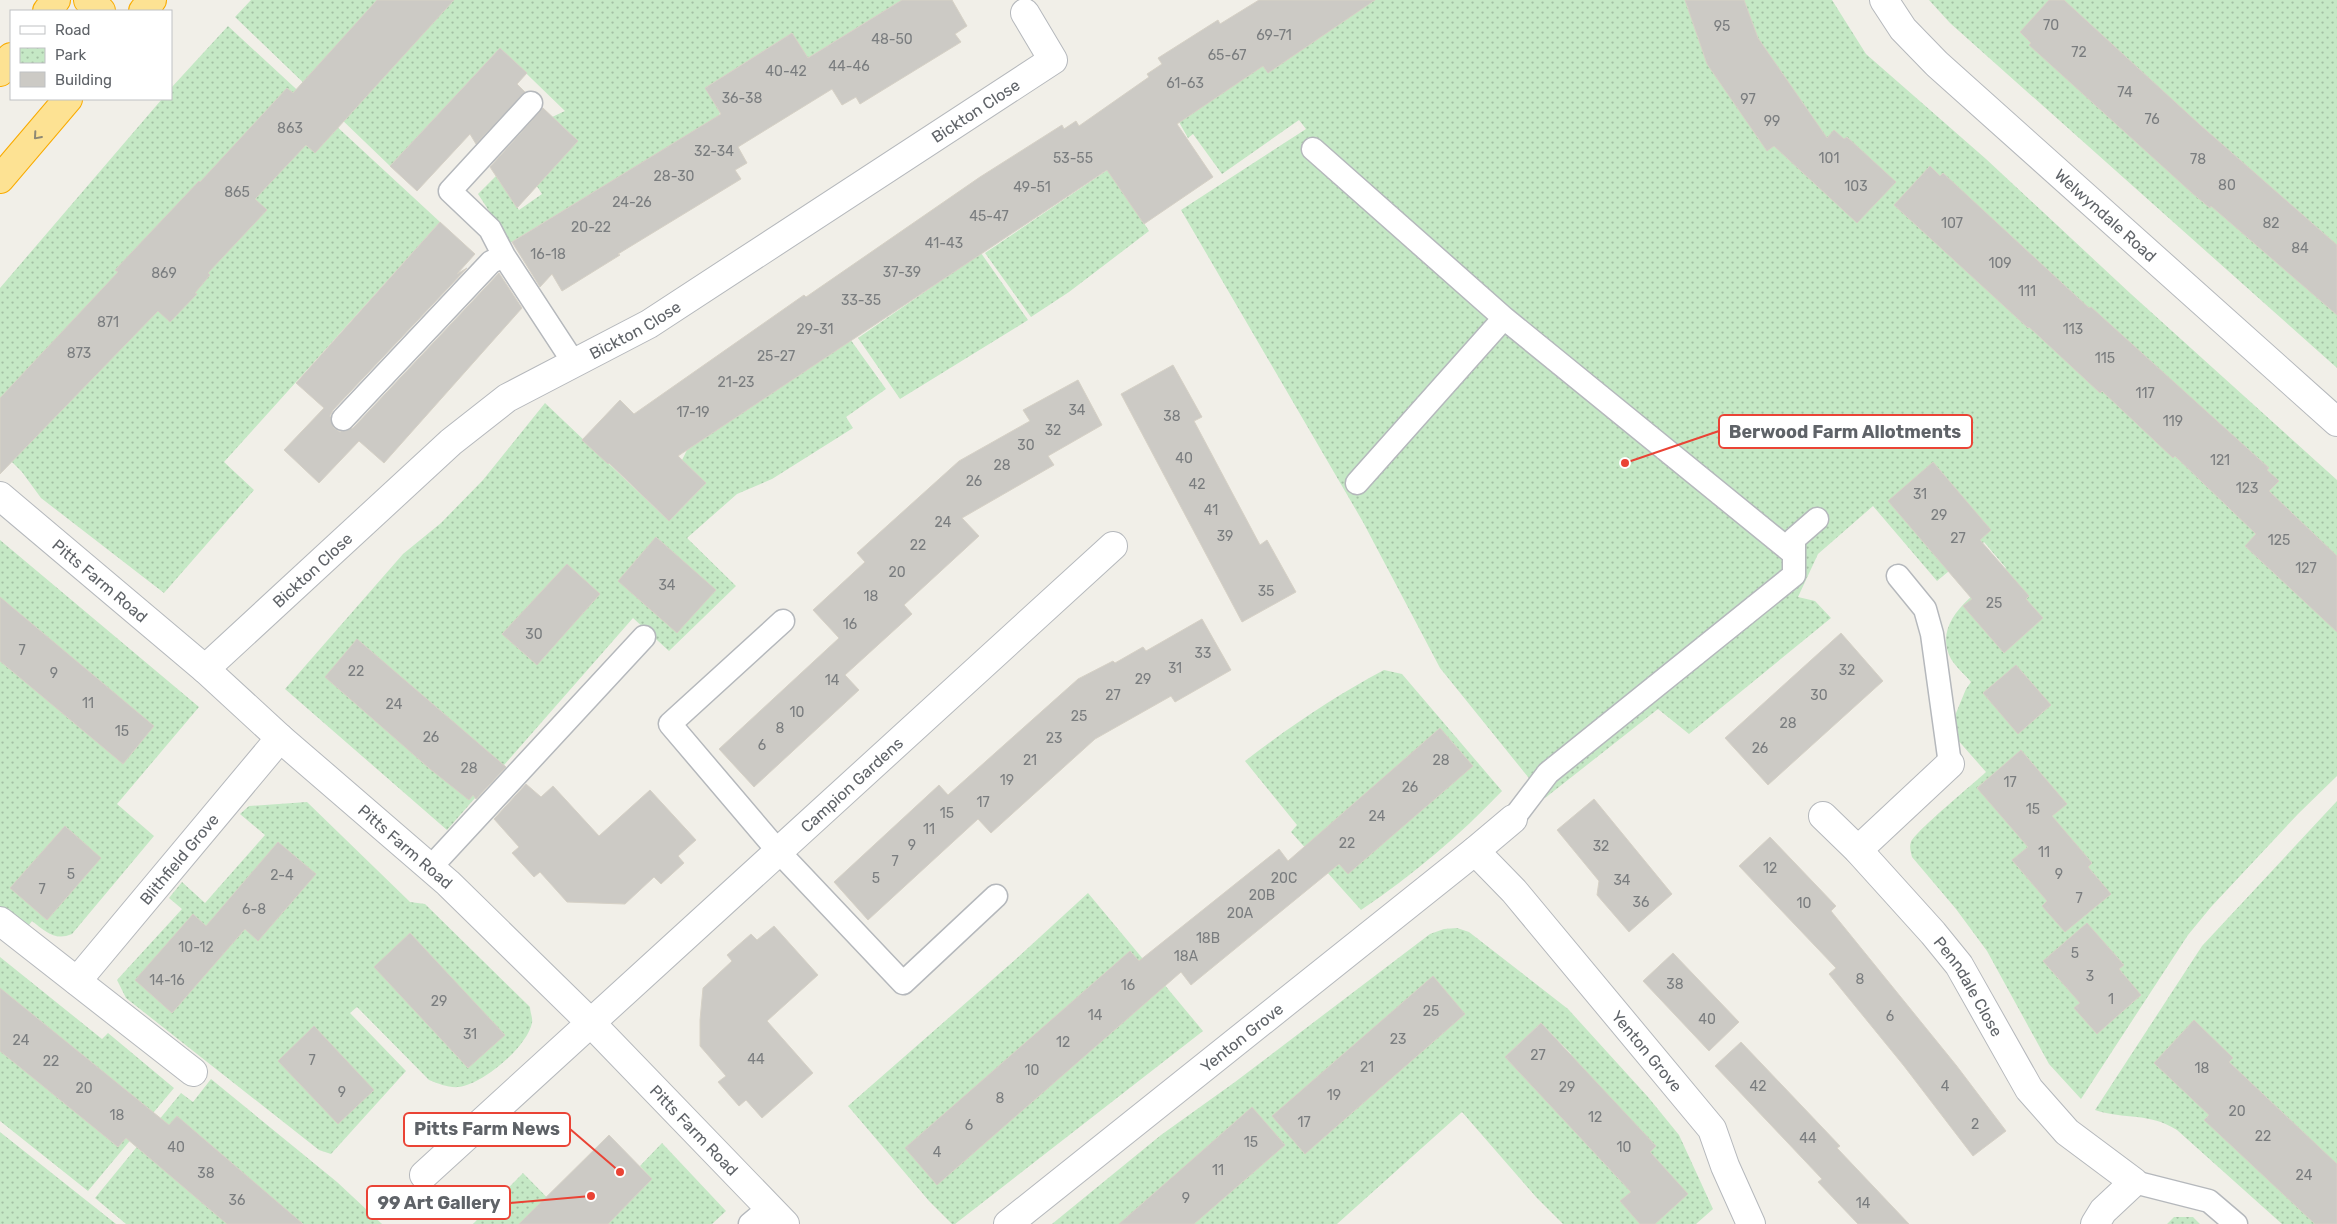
<svg xmlns="http://www.w3.org/2000/svg" width="2337" height="1224" font-family="Rubik,sans-serif">
  <defs>
    <pattern id="park-dots" width="8" height="8" patternUnits="userSpaceOnUse" patternTransform="scale(1.25)"><rect width="8" height="8" fill="#c5e8c5"/><path d="M2 2h.1M6 6h.1" fill="none" stroke="#a3c0a4" stroke-width="1.8" stroke-linecap="round"/></pattern>
  </defs>
  <rect width="100%" height="100%" fill="#f1efe8"/>
  <path fill="url(#park-dots)" fill-rule="evenodd" d="M 251,0 L 902,0 L 808,58 L 791,34 L 705,88 L 720,112 L 719,116 L 510,243 L 478,194 L 496,176 L 519,210 L 542,194 L 518,157 L 555,165 L 578,141 L 552,117 L 565,111 L 500,48 L 390,166 L 235,17 Z
    M 1342,0 L 1832,0 L 1866,54 L 1986,159 L 2131,294 L 2337,480 L 2337,776 L 2298,814 L 2211,907 L 2188,935 L 2081,1099 L 2049,1064 L 1987,951 L 1956,909 L 1912,857 C 1911,852 1909,847 1911,842 C 1916,831 1973,784 1986,772 L 1949,730 L 1966,689 L 1971,682 C 1965,675 1956,667 1951,659 C 1930,619 1981,590 2006,568 L 1984,542 L 1937,581 L 1873,506 L 1818,554 L 1798,597 L 1815,601 L 1831,618 L 1689,734 L 1658,709 L 1545,798 L 1440,668 L 1363,522 L 1181,210 L 1306,129 L 1299,120 L 1222,174 L 1193,134 L 1188,138 L 1179,122 Z
    M 1929,0 L 2337,0 L 2337,368 L 1950,23 Z
    M 228,26 L 440,222 L 224,462 L 254,490 L 164,593 L 41,498 L 22,472 L 0,450 L 0,288 L 162,99 L 171,99 L 171,88 Z
    M 1109,169 L 1149,231 L 1069,292 L 1031,317 L 985,253 Z
    M 981,253 L 1028,320 L 900,399 L 858,338 Z
    M 850,339 L 886,389 L 846,417 L 853,428 L 772,479 L 737,494 L 687,538 L 736,586 L 669,651 L 633,618 L 447,830 L 285,689 L 403,554 L 441,523 L 483,480 L 545,403 L 669,521 L 706,483 L 682,460 L 687,450 Z
    M 0,540 L 199,707 L 117,804 L 154,836 L 72,934 C 55,941 46,932 32,921 L 23,933 L 0,913 Z
    M 1384,670 L 1402,674 L 1502,791 C 1459,836 1413,875 1361,910 L 1291,832 L 1297,825 L 1245,761 C 1289,727 1335,696 1384,670 Z
    M 2337,801 L 2337,1224 L 2282,1224 L 2177,1130 C 2149,1112 2125,1120 2095,1110 L 2202,946 Z
    M 307,802 L 410,902 L 425,904 L 530,1007 C 530,1012 533,1018 532,1023 C 527,1047 483,1084 459,1087 C 449,1088 439,1084 429,1080 L 357,1007 L 350,1013 L 406,1071 L 331,1154 L 319,1150 L 126,998 L 117,980 L 182,909 L 169,898 L 182,882 L 205,903 L 265,835 L 240,814 L 249,806 Z
    M 1088,893 L 1203,1031 L 955,1224 L 952,1224 L 929,1201 L 848,1106 L 1016,959 Z
    M 1457,928 L 1469,932 L 1568,1009 L 1648,1097 L 1679,1135 L 1713,1209 L 1696,1224 L 1563,1224 L 1536,1197 L 1462,1112 L 1337,1224 L 1052,1224 L 1161,1135 L 1235,1082 L 1430,934 L 1444,929 ZM 1541,1023 L 1571,1054 L 1535,1088 L 1505,1057 Z
    M 0,957 L 102,1039 L 108,1033 L 174,1088 L 88,1191 L 0,1121 Z
    M 211,1079 L 337,1182 L 382,1224 L 126,1224 L 95,1198 L 181,1093 L 193,1102 Z
    M 0,1132 L 116,1224 L 0,1224 Z
    M 662,1143 L 726,1211 L 712,1224 L 607,1224 L 652,1179 L 640,1166 Z
    M 523,1173 L 573,1224 L 473,1224 Z
    M 2174,1217 L 2193,1217 L 2200,1224 L 2167,1224 Z"/>
  <path fill="#cccac5" stroke="#d6d1c6" d="M 377,0 L 454,0 L 315,153 L 306,145 L 255,199 L 267,210 L 208,273 L 210,275 L 195,293 L 197,294 L 170,322 L 158,311 L 0,474 L 0,398 L 118,272 L 115,270 L 199,181 L 200,182 L 287,88 L 293,93 Z
    M 902,0 L 952,0 L 967,26 L 955,34 L 961,42 L 860,104 L 856,97 L 842,105 L 832,89 L 738,147 L 747,163 L 735,170 L 741,179 L 618,254 L 620,255 L 562,291 L 552,274 L 540,287 L 512,242 L 721,114 L 705,88 L 792,33 L 808,58 Z
    M 1259,0 L 1375,0 L 1268,73 L 1263,66 L 1177,124 L 1213,177 L 1144,224 L 1107,170 L 678,456 L 706,483 L 669,521 L 609,463 L 608,464 L 582,440 L 620,400 L 634,414 L 804,295 L 806,297 L 980,177 L 1062,125 L 1064,129 L 1076,121 L 1079,126 L 1149,77 L 1147,74 L 1162,64 L 1158,58 L 1218,20 L 1220,24 Z
    M 1685,0 L 1744,0 L 1758,38 L 1827,138 L 1834,130 L 1844,139 L 1847,137 L 1896,182 L 1857,223 L 1774,146 L 1767,151 L 1707,64 Z
    M 2049,0 L 2064,0 L 2199,124 L 2337,245 L 2337,315 L 2211,206 L 2210,208 L 2192,193 L 2029,45 L 2031,43 L 2020,32 Z
    M 500,48 L 527,73 L 517,84 L 525,92 L 476,144 L 470,134 L 417,191 L 390,166 Z
    M 543,108 L 578,141 L 517,208 L 490,167 Z
    M 1930,166 L 1940,176 L 1943,173 L 2089,308 L 2091,307 L 2269,468 L 2267,470 L 2279,481 L 2269,491 L 2337,556 L 2337,632 L 2245,546 L 2256,534 L 2175,456 L 2173,458 L 2102,391 L 2100,393 L 2029,327 L 2028,328 L 1894,205 Z
    M 440,222 L 475,254 L 457,274 L 467,268 L 333,410 L 330,416 L 334,428 L 340,432 L 353,428 L 499,273 L 522,308 L 384,463 L 359,441 L 319,483 L 284,450 L 324,408 L 296,383 Z
    M 1173,365 L 1202,417 L 1194,421 L 1260,545 L 1267,540 L 1296,592 L 1242,622 L 1121,394 Z
    M 1078,380 L 1102,425 L 1048,456 L 1054,465 L 962,518 L 979,536 L 904,605 L 912,614 L 845,675 L 859,690 L 754,787 L 719,749 L 839,638 L 813,610 L 865,562 L 857,553 L 959,461 L 1030,421 L 1023,410 Z
    M 1933,462 L 1991,530 L 1980,540 L 2029,596 L 2026,599 L 2043,618 L 2004,653 L 1963,606 L 1972,599 L 1888,501 Z
    M 656,537 L 716,590 L 677,633 L 618,581 Z
    M 567,564 L 600,594 L 537,665 L 502,634 Z
    M 0,597 L 154,726 L 123,764 L 0,661 Z
    M 1202,619 L 1231,670 L 1175,702 L 1171,696 L 1095,739 L 991,833 L 978,819 L 868,920 L 834,882 L 939,785 L 948,795 L 1078,679 L 1113,661 L 1115,663 L 1143,647 L 1146,651 Z
    M 1841,633 L 1883,681 L 1768,785 L 1725,738 Z
    M 357,639 L 506,767 L 476,799 L 473,795 L 469,800 L 430,769 L 325,677 Z
    M 2016,665 L 2051,705 L 2018,734 L 1983,693 Z
    M 1440,728 L 1473,766 L 1348,874 L 1339,864 L 1191,985 L 1181,972 L 937,1185 L 905,1148 L 1130,951 L 1139,961 L 1279,849 L 1288,861 Z
    M 2021,750 L 2067,804 L 2052,816 L 2092,863 L 2088,867 L 2111,894 L 2065,932 L 2042,906 L 2047,901 L 2012,860 L 2028,847 L 1977,788 Z
    M 526,784 L 541,797 L 553,786 L 599,836 L 650,790 L 696,840 L 678,856 L 684,863 L 661,884 L 654,877 L 625,904 L 567,902 L 540,872 L 534,877 L 512,853 L 519,847 L 494,819 Z
    M 1594,799 L 1672,894 L 1629,932 L 1597,895 L 1599,881 L 1557,830 Z
    M 65,826 L 101,858 L 47,920 L 10,888 Z
    M 1770,837 L 1836,906 L 1831,911 L 1956,1065 L 2006,1131 L 1973,1156 L 1904,1066 L 1829,974 L 1836,968 L 1739,866 Z
    M 278,842 L 316,874 L 258,941 L 245,929 L 172,1013 L 135,980 L 193,914 L 206,926 Z
    M 2087,923 L 2124,965 L 2119,969 L 2141,995 L 2097,1034 L 2074,1008 L 2080,1003 L 2043,961 Z
    M 774,926 L 818,975 L 767,1021 L 813,1073 L 762,1118 L 746,1100 L 739,1106 L 718,1082 L 726,1076 L 700,1046 L 700,1020 L 703,988 L 732,961 L 727,955 L 751,934 L 757,940 Z
    M 410,933 L 505,1035 L 468,1068 L 374,967 Z
    M 1673,953 L 1739,1022 L 1709,1051 L 1643,981 Z
    M 1433,976 L 1465,1014 L 1305,1154 L 1272,1116 Z
    M 0,988 L 169,1125 L 177,1116 L 303,1224 L 227,1224 L 126,1138 L 118,1147 L 0,1051 Z
    M 2194,1020 L 2233,1058 L 2229,1062 L 2337,1164 L 2337,1224 L 2315,1224 L 2204,1120 L 2209,1115 L 2154,1063 Z
    M 1541,1023 L 1656,1146 L 1650,1152 L 1688,1194 L 1655,1224 L 1640,1224 L 1620,1201 L 1631,1192 L 1505,1057 Z
    M 314,1026 L 374,1090 L 338,1124 L 278,1061 Z
    M 1741,1042 L 1840,1146 L 1837,1148 L 1909,1224 L 1858,1224 L 1818,1182 L 1822,1179 L 1715,1066 Z
    M 1252,1107 L 1285,1145 L 1194,1224 L 1119,1224 Z
    M 609,1135 L 652,1179 L 608,1224 L 519,1224 Z"/>
  <g fill="none" stroke-linecap="round" stroke-linejoin="round">
    <defs>
      <path id="lane" d="M 531,103 L 450,191 L 490,229 L 504,256 L 574,363
        M 1313,149 L 1504,318 L 1794,554
        M 343,419 L 491,262 L 504,256
        M 1357,483 L 1504,318
        M 1898,576 L 1925,609 L 1932,634 L 1950,764
        M 783,621 L 670,724 L 778,851 L 903,983 L 996,896
        M 1513,819 L 1548,773 L 1794,575 L 1794,539 L 1817,519
        M 430,868 L 644,637
        M 2134,1182 L 2209,1201 L 2236,1224
        M 750,1224 L 769,1208"/>
      <g id="street">
        <path id="s1" d="M 1884,0 L 1903,29 L 1937,64 L 2337,422"/>
        <path id="s2" d="M 0,496 L 205,669 L 280,738 L 448,883 L 590,1022 L 785,1224"/>
        <path id="s3" d="M 205,669 L 451,442 L 507,398 L 649,324 L 1053,60 L 1025,13"/>
        <path id="s4" d="M 1823,816 L 1858,850 L 1933,933 L 1959,965 L 2029,1089 L 2067,1132 L 2134,1182 L 2103,1211 L 2095,1224"/>
        <path d="M 1858,850 L 1950,764"/>
        <path id="s5" d="M 1475,851 L 1514,891 L 1712,1129 L 1725,1166 L 1751,1224"/>
        <path d="M 0,921 L 193,1072"/>
        <path id="s6" d="M 77,981 L 280,738"/>
        <path id="s7" d="M 424,1175 L 1113,546"/>
        <path id="s8" d="M 1008,1224 L 1475,851 L 1513,819"/>
      </g>
      <path id="highway" d="M 88,0 L 101,11
        M 47,11 L 56,0
        M 143,11 L 152,0
        M 0,72 L 11,57
        M 0,179 L 68,99"/>
    </defs>
    <use href="#lane" stroke="#b5b8bc" stroke-width="25"/>
    <use href="#street" stroke="#b5b8bc" stroke-width="30"/>
    <use href="#highway" stroke="#f9ab00" stroke-width="30"/>
    <use href="#lane" stroke="#fff" stroke-width="22"/>
    <use href="#street" stroke="#fff" stroke-width="28"/>
    <use href="#highway" stroke="#fde293" stroke-width="28"/>
  </g>
  <defs><path id="oneway-chevron" d="M-2-3.5L2.5 0L-2 3.5" fill="none" stroke-width="1.6" stroke-linecap="round" stroke-linejoin="round" transform="scale(1.25)"/></defs>
  <use stroke="#8e8975" href="#oneway-chevron" transform="translate(37 136) rotate(131)"/>
  <g text-anchor="middle" stroke-width="4.5" stroke-linejoin="round" paint-order="stroke">
    <g font-size="14" fill="#7a7d7f">
      <text x="2051" y="30">70</text>
      <text x="1722" y="31">95</text>
      <text x="1274" y="40">69-71</text>
      <text x="892" y="44">48-50</text>
      <text x="2079" y="57">72</text>
      <text x="1227" y="60">65-67</text>
      <text x="849" y="71">44-46</text>
      <text x="786" y="76">40-42</text>
      <text x="1185" y="88">61-63</text>
      <text x="2125" y="97">74</text>
      <text x="742" y="103">36-38</text>
      <text x="1748" y="104">97</text>
      <text x="2152" y="124">76</text>
      <text x="1772" y="126">99</text>
      <text x="290" y="133">863</text>
      <text x="714" y="156">32-34</text>
      <text x="1073" y="163">53-55</text>
      <text x="1829" y="163">101</text>
      <text x="2198" y="164">78</text>
      <text x="674" y="181">28-30</text>
      <text x="2227" y="190">80</text>
      <text x="1856" y="191">103</text>
      <text x="1032" y="192">49-51</text>
      <text x="237" y="197">865</text>
      <text x="632" y="207">24-26</text>
      <text x="989" y="221">45-47</text>
      <text x="1952" y="228">107</text>
      <text x="2271" y="228">82</text>
      <text x="591" y="232">20-22</text>
      <text x="944" y="248">41-43</text>
      <text x="2300" y="253">84</text>
      <text x="548" y="259">16-18</text>
      <text x="2000" y="268">109</text>
      <text x="902" y="277">37-39</text>
      <text x="164" y="278">869</text>
      <text x="2027" y="296">111</text>
      <text x="861" y="305">33-35</text>
      <text x="108" y="327">871</text>
      <text x="815" y="334">29-31</text>
      <text x="2073" y="334">113</text>
      <text x="79" y="358">873</text>
      <text x="776" y="361">25-27</text>
      <text x="2105" y="363">115</text>
      <text x="736" y="387">21-23</text>
      <text x="2145" y="398">117</text>
      <text x="1077" y="415">34</text>
      <text x="693" y="417">17-19</text>
      <text x="1172" y="421">38</text>
      <text x="2173" y="426">119</text>
      <text x="1053" y="435">32</text>
      <text x="1026" y="450">30</text>
      <text x="1184" y="463">40</text>
      <text x="2220" y="465">121</text>
      <text x="1002" y="470">28</text>
      <text x="974" y="486">26</text>
      <text x="1197" y="489">42</text>
      <text x="2247" y="493">123</text>
      <text x="1920" y="499">31</text>
      <text x="1211" y="515">41</text>
      <text x="1939" y="520">29</text>
      <text x="943" y="527">24</text>
      <text x="1225" y="541">39</text>
      <text x="1958" y="543">27</text>
      <text x="2279" y="545">125</text>
      <text x="918" y="550">22</text>
      <text x="2306" y="573">127</text>
      <text x="897" y="577">20</text>
      <text x="667" y="590">34</text>
      <text x="1266" y="596">35</text>
      <text x="871" y="601">18</text>
      <text x="1994" y="608">25</text>
      <text x="850" y="629">16</text>
      <text x="534" y="639">30</text>
      <text x="22" y="655">7</text>
      <text x="1203" y="658">33</text>
      <text x="1175" y="673">31</text>
      <text x="1847" y="675">32</text>
      <text x="356" y="676">22</text>
      <text x="54" y="678">9</text>
      <text x="1143" y="684">29</text>
      <text x="832" y="685">14</text>
      <text x="1113" y="700">27</text>
      <text x="1819" y="700">30</text>
      <text x="88" y="708">11</text>
      <text x="394" y="709">24</text>
      <text x="797" y="717">10</text>
      <text x="1079" y="721">25</text>
      <text x="1788" y="728">28</text>
      <text x="780" y="733">8</text>
      <text x="122" y="736">15</text>
      <text x="431" y="742">26</text>
      <text x="1054" y="743">23</text>
      <text x="762" y="750">6</text>
      <text x="1760" y="753">26</text>
      <text x="1030" y="765">21</text>
      <text x="1441" y="765">28</text>
      <text x="469" y="773">28</text>
      <text x="1007" y="785">19</text>
      <text x="2010" y="787">17</text>
      <text x="1410" y="792">26</text>
      <text x="983" y="807">17</text>
      <text x="2033" y="814">15</text>
      <text x="947" y="818">15</text>
      <text x="1377" y="821">24</text>
      <text x="929" y="834">11</text>
      <text x="1347" y="848">22</text>
      <text x="912" y="850">9</text>
      <text x="1601" y="851">32</text>
      <text x="2044" y="857">11</text>
      <text x="895" y="866">7</text>
      <text x="1770" y="873">12</text>
      <text x="71" y="879">5</text>
      <text x="2059" y="879">9</text>
      <text x="282" y="880">2-4</text>
      <text x="876" y="883">5</text>
      <text x="1284" y="883">20C</text>
      <text x="1622" y="885">34</text>
      <text x="42" y="894">7</text>
      <text x="1262" y="900">20B</text>
      <text x="2079" y="903">7</text>
      <text x="1641" y="907">36</text>
      <text x="1804" y="908">10</text>
      <text x="254" y="914">6-8</text>
      <text x="1240" y="918">20A</text>
      <text x="1208" y="943">18B</text>
      <text x="196" y="952">10-12</text>
      <text x="2075" y="958">5</text>
      <text x="1186" y="961">18A</text>
      <text x="2090" y="981">3</text>
      <text x="1860" y="984">8</text>
      <text x="167" y="985">14-16</text>
      <text x="1675" y="989">38</text>
      <text x="1128" y="990">16</text>
      <text x="2111" y="1004">1</text>
      <text x="439" y="1006">29</text>
      <text x="1431" y="1016">25</text>
      <text x="1095" y="1020">14</text>
      <text x="1890" y="1021">6</text>
      <text x="1707" y="1024">40</text>
      <text x="470" y="1039">31</text>
      <text x="1398" y="1044">23</text>
      <text x="21" y="1045">24</text>
      <text x="1063" y="1047">12</text>
      <text x="1538" y="1060">27</text>
      <text x="756" y="1064">44</text>
      <text x="312" y="1065">7</text>
      <text x="51" y="1066">22</text>
      <text x="1367" y="1072">21</text>
      <text x="2202" y="1073">18</text>
      <text x="1032" y="1075">10</text>
      <text x="1758" y="1091">42</text>
      <text x="1945" y="1091">4</text>
      <text x="1567" y="1092">29</text>
      <text x="84" y="1093">20</text>
      <text x="342" y="1097">9</text>
      <text x="1334" y="1100">19</text>
      <text x="1000" y="1103">8</text>
      <text x="2237" y="1116">20</text>
      <text x="117" y="1120">18</text>
      <text x="1595" y="1122">12</text>
      <text x="1304" y="1127">17</text>
      <text x="1975" y="1129">2</text>
      <text x="969" y="1130">6</text>
      <text x="2263" y="1141">22</text>
      <text x="1808" y="1143">44</text>
      <text x="1251" y="1147">15</text>
      <text x="176" y="1152">40</text>
      <text x="1624" y="1152">10</text>
      <text x="937" y="1157">4</text>
      <text x="1218" y="1175">11</text>
      <text x="206" y="1178">38</text>
      <text x="2304" y="1180">24</text>
      <text x="1186" y="1203">9</text>
      <text x="237" y="1205">36</text>
      <text x="1863" y="1208">14</text>
    </g>
    <g font-size="16" fill="#5f6368" stroke="#fff">
      <text dy="6" stroke="none"><textPath href="#s3" startOffset="956">Bickton Close</textPath></text>
      <text dy="6" stroke="none"><textPath href="#s1" startOffset="310">Welwyndale Road</textPath></text>
      <text dy="6" stroke="none"><textPath href="#s3" startOffset="551">Bickton Close</textPath></text>
      <text dy="6" stroke="none"><textPath href="#s3" startOffset="146">Bickton Close</textPath></text>
      <text dy="6" stroke="none"><textPath href="#s2" startOffset="131">Pitts Farm Road</textPath></text>
      <text dy="6" stroke="none"><textPath href="#s7" startOffset="579">Campion Gardens</textPath></text>
      <text dy="6" stroke="none"><textPath href="#s2" startOffset="536">Pitts Farm Road</textPath></text>
      <text dy="6" stroke="none"><textPath href="#s6" startOffset="159">Blithfield Grove</textPath></text>
      <text dy="6" stroke="none"><textPath href="#s4" startOffset="225">Penndale Close</textPath></text>
      <text dy="6" stroke="none"><textPath href="#s8" startOffset="299">Yenton Grove</textPath></text>
      <text dy="6" stroke="none"><textPath href="#s5" startOffset="264">Yenton Grove</textPath></text>
      <text dy="6" stroke="none"><textPath href="#s2" startOffset="941">Pitts Farm Road</textPath></text>
    </g>
  </g>
  <path fill="none" stroke="#ea4335" stroke-width="2" d="M1625 463L1719 431M620 1172L570 1129M591 1196L510 1203"/>
  <g fill="#ea4335" stroke="#fff" stroke-width="2">
    <circle cx="1625" cy="463" r="5"/>
    <circle cx="620" cy="1172" r="5"/>
    <circle cx="591" cy="1196" r="5"/>
  </g>
  <g fill="#fff" stroke="#ea4335" stroke-width="2">
    <rect x="1719" y="415" width="253" height="33" rx="5"/>
    <rect x="404" y="1113" width="166" height="33" rx="5"/>
    <rect x="367" y="1186" width="143" height="33" rx="5"/>
  </g>
  <g font-size="18" text-anchor="middle" font-weight="bold" fill="#5f6368">
    <text x="1845" y="438">Berwood Farm Allotments</text>
    <text x="487" y="1135">Pitts Farm News</text>
    <text x="439" y="1209">99 Art Gallery</text>
  </g>
  <rect x="10" y="10" width="162" height="90" fill="#ffffff" stroke="#bfc1c3"/>
  <rect x="20" y="26" width="25" height="8" fill="#ffffff" stroke="#bfc1c3"/>
  <text x="55" y="35" font-size="15" fill="#5f6368">Road</text>
  <rect x="20" y="48" width="25" height="15" fill="url(#park-dots)" stroke="#bfc1c3"/>
  <text x="55" y="60" font-size="15" fill="#5f6368">Park</text>
  <rect x="20" y="72" width="25" height="15" fill="#cccac5" stroke="#bfc1c3"/>
  <text x="55" y="85" font-size="15" fill="#5f6368">Building</text>
</svg>
